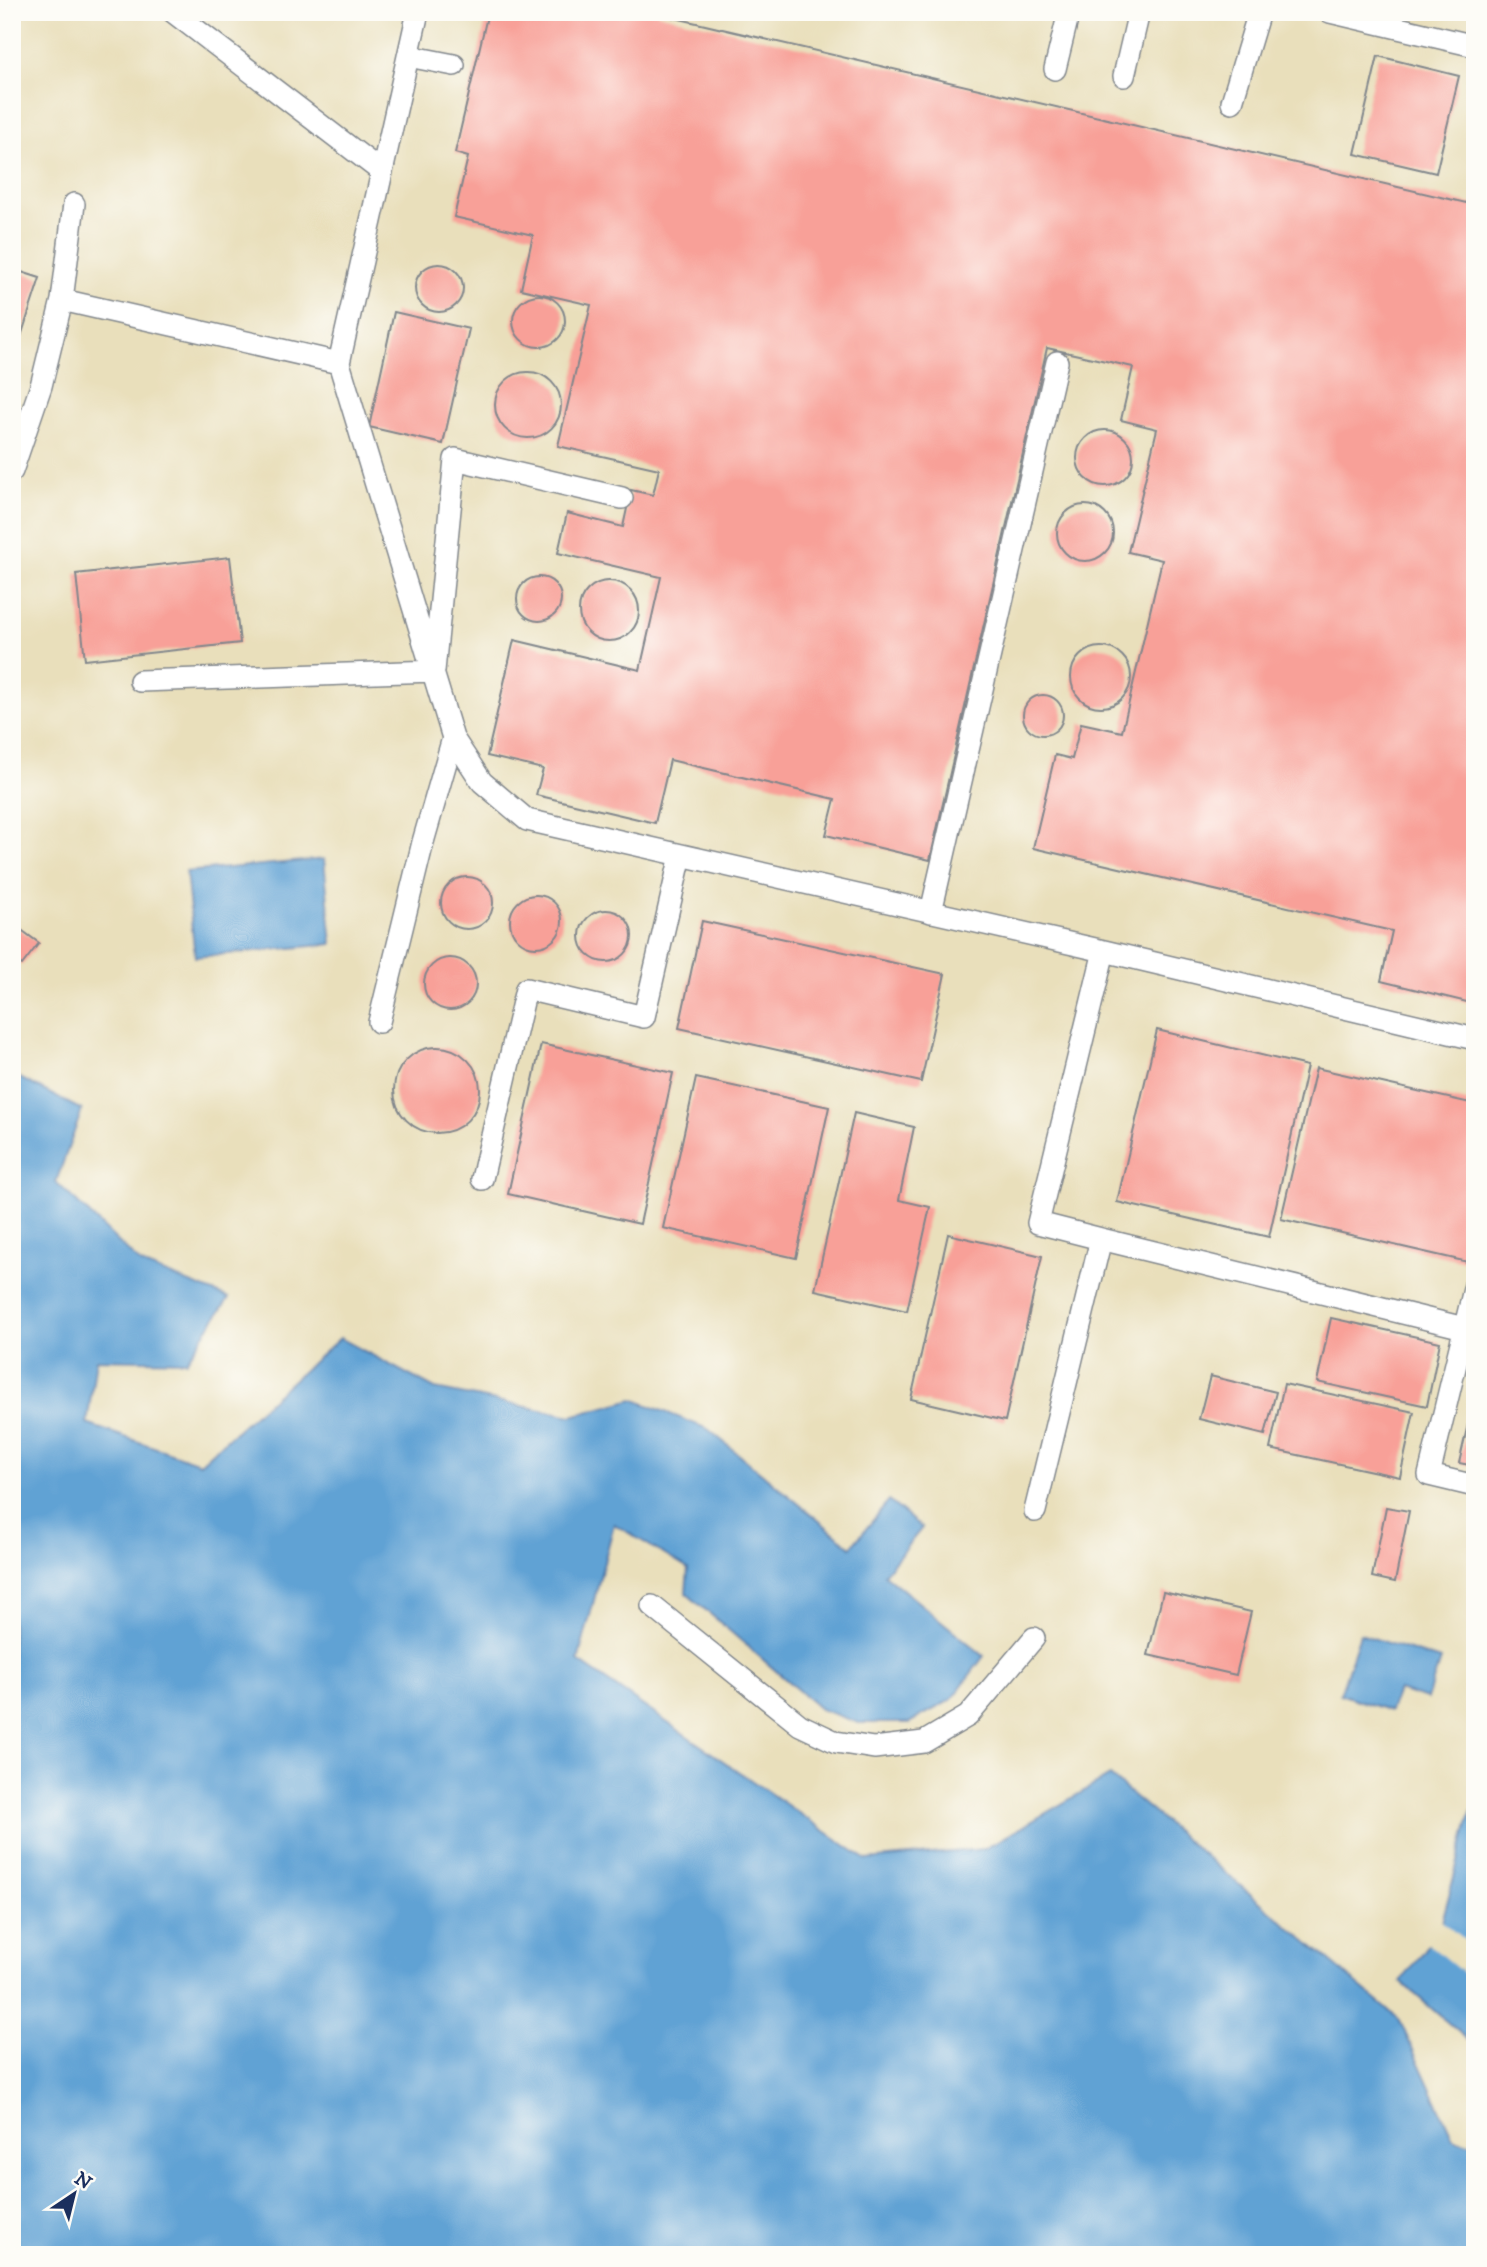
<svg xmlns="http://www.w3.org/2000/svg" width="1487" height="2267" font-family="'IM FELL DW Pica',serif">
  <rect width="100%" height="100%" fill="#fdfcf7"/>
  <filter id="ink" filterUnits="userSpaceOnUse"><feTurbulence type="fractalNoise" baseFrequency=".0143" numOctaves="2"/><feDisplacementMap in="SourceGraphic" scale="14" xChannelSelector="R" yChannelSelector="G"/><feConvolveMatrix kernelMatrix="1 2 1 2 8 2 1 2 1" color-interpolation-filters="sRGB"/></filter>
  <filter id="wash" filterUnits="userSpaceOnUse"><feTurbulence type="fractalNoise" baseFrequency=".00686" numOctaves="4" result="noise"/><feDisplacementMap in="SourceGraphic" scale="28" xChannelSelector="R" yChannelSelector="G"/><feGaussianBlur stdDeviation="1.57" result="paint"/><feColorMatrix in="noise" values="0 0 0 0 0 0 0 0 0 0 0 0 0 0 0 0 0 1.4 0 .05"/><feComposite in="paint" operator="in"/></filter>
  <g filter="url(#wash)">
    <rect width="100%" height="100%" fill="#e9dfbb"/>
    <path fill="#61a2d4" stroke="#3e6899" stroke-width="2" d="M 324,859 L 332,944 L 195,957 L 186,872 Z
      M 12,1074 L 82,1110 L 56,1182 L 141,1264 L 229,1298 L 186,1361 L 96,1359 L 87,1424 L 200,1463 L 340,1338 L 435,1389 L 572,1416 L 633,1399 L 708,1429 L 851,1547 L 889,1501 L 922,1528 L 884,1574 L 984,1656 L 951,1700 L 909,1723 L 859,1723 L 820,1709 L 686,1593 L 688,1569 L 614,1524 L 578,1661 L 867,1860 L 984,1849 L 1110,1776 L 1399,2019 L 1453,2138 L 1475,2145 L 1475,2255 L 12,2255 Z
      M 1360,1634 L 1440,1660 L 1427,1699 L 1398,1690 L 1390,1711 L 1340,1694 Z
      M 1475,1805 L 1475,2046 L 1401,1982 L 1440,1929 L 1471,1813 Z"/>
    <path fill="#e9dfbb" d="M 1439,1919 L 1475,1949 L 1475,1983 L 1426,1942 L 1437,1927 Z"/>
    <g id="blocks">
      <path fill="#f8a098" d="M 488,12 L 658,12 L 658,14 L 1475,205 L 1475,1004 L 1381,981 L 1392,931 L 1033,848 L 1055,755 L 1072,759 L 1081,723 L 1122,732 L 1162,560 L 1128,552 L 1157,429 L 1121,420 L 1133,367 L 1047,348 L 930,860 L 826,835 L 835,799 L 670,760 L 655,823 L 536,795 L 543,769 L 487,756 L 514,640 L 640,670 L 661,577 L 558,553 L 567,513 L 623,527 L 631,490 L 653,495 L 659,469 L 558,446 L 591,305 L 521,289 L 533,235 L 454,217 L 468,157 L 455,153 Z
        M 1378,56 L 1459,76 L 1436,173 L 1355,154 Z
        M415 288a24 24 0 1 1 48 0a24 24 0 1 1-48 0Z
        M 12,269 L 40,278 L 13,361 L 12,361 Z
        M513 321a26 26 0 1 1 52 0a26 26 0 1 1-52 0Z
        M 394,312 L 469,329 L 443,444 L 369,427 Z
        M495 405a33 33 0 1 1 66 0a33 33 0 1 1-66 0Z
        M1077 458a28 28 0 1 1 56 0a28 28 0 1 1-56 0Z
        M1057 533a28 28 0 1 1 56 0a28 28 0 1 1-56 0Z
        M 230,557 L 240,643 L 85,660 L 76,574 Z
        M517 599a22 22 0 1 1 44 0a22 22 0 1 1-44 0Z
        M579 611a30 30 0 1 1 60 0a30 30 0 1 1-60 0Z
        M1071 677a30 30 0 1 1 60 0a30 30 0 1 1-60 0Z
        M1023 715a20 20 0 1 1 40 0a20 20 0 1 1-40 0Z
        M441 903a26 26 0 1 1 52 0a26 26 0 1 1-52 0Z
        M510 921a26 26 0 1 1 52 0a26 26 0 1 1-52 0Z
        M580 936a26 26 0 1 1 52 0a26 26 0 1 1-52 0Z
        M 702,921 L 945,974 L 921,1082 L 679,1028 Z
        M 12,923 L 39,943 L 22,965 L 12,958 Z
        M424 984a26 26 0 1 1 52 0a26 26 0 1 1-52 0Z
        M 1157,1030 L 1307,1066 L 1269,1237 L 1117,1202 Z
        M 541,1044 L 673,1073 L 640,1224 L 508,1194 Z
        M394 1090a43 43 0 1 1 86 0a43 43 0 1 1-86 0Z
        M 1316,1068 L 1475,1104 L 1475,1234 L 1468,1262 L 1281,1219 Z
        M 696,1078 L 829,1107 L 796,1258 L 663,1228 Z
        M 854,1113 L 914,1127 L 899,1200 L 930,1207 L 907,1311 L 815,1290 Z
        M 948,1234 L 1042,1256 L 1005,1421 L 911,1399 Z
        M 1331,1318 L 1440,1342 L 1427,1406 L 1317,1382 Z
        M 1210,1376 L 1276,1392 L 1265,1435 L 1199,1419 Z
        M 1284,1384 L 1414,1412 L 1400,1477 L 1270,1449 Z
        M 1474,1398 L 1475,1398 L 1475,1466 L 1459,1463 Z
        M 1386,1507 L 1409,1511 L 1395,1582 L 1372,1577 Z
        M 1163,1592 L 1251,1612 L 1236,1675 L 1148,1655 Z"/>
    </g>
  </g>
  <g filter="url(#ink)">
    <use href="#blocks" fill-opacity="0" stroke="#82878c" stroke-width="2"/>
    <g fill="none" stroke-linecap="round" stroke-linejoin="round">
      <defs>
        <path id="lane" d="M 173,12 L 382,172
          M 1330,12 L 1475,46
          M 408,56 L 454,65
          M 1055,69 L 1069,12
          M 1124,76 L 1139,12
          M 1232,102 L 1259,12
          M 62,300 L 339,363 L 453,738 L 482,782 L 527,820 L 1104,951 L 1475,1039
          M 339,363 L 418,12
          M 12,471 L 41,386 L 62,300 L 74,204
          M 140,681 L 434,671 L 455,459 L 622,498
          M 931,912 L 1057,362
          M 379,1022 L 423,842 L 453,738
          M 482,1179 L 526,989 L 644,1017 L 681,855
          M 1101,1239 L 1464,1328
          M 1475,1285 L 1429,1475 L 1475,1486
          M 1035,1511 L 1101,1239 L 1038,1223 L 1104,951
          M 652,1606 L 800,1725 L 836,1742 L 874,1748 L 924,1742 L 968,1716 L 1034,1638"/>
      </defs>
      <use href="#lane" stroke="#82878c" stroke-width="24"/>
      <use href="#lane" stroke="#fff" stroke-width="21"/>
    </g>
  </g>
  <rect width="1487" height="2267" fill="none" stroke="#fdfcf7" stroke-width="42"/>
  <g transform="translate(74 2194) rotate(35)" stroke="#fdfcf7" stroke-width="5" paint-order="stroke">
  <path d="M0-5L12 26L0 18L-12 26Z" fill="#1b2f5e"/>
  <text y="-10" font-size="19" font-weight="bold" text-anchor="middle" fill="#1b2f5e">N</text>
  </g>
</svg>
